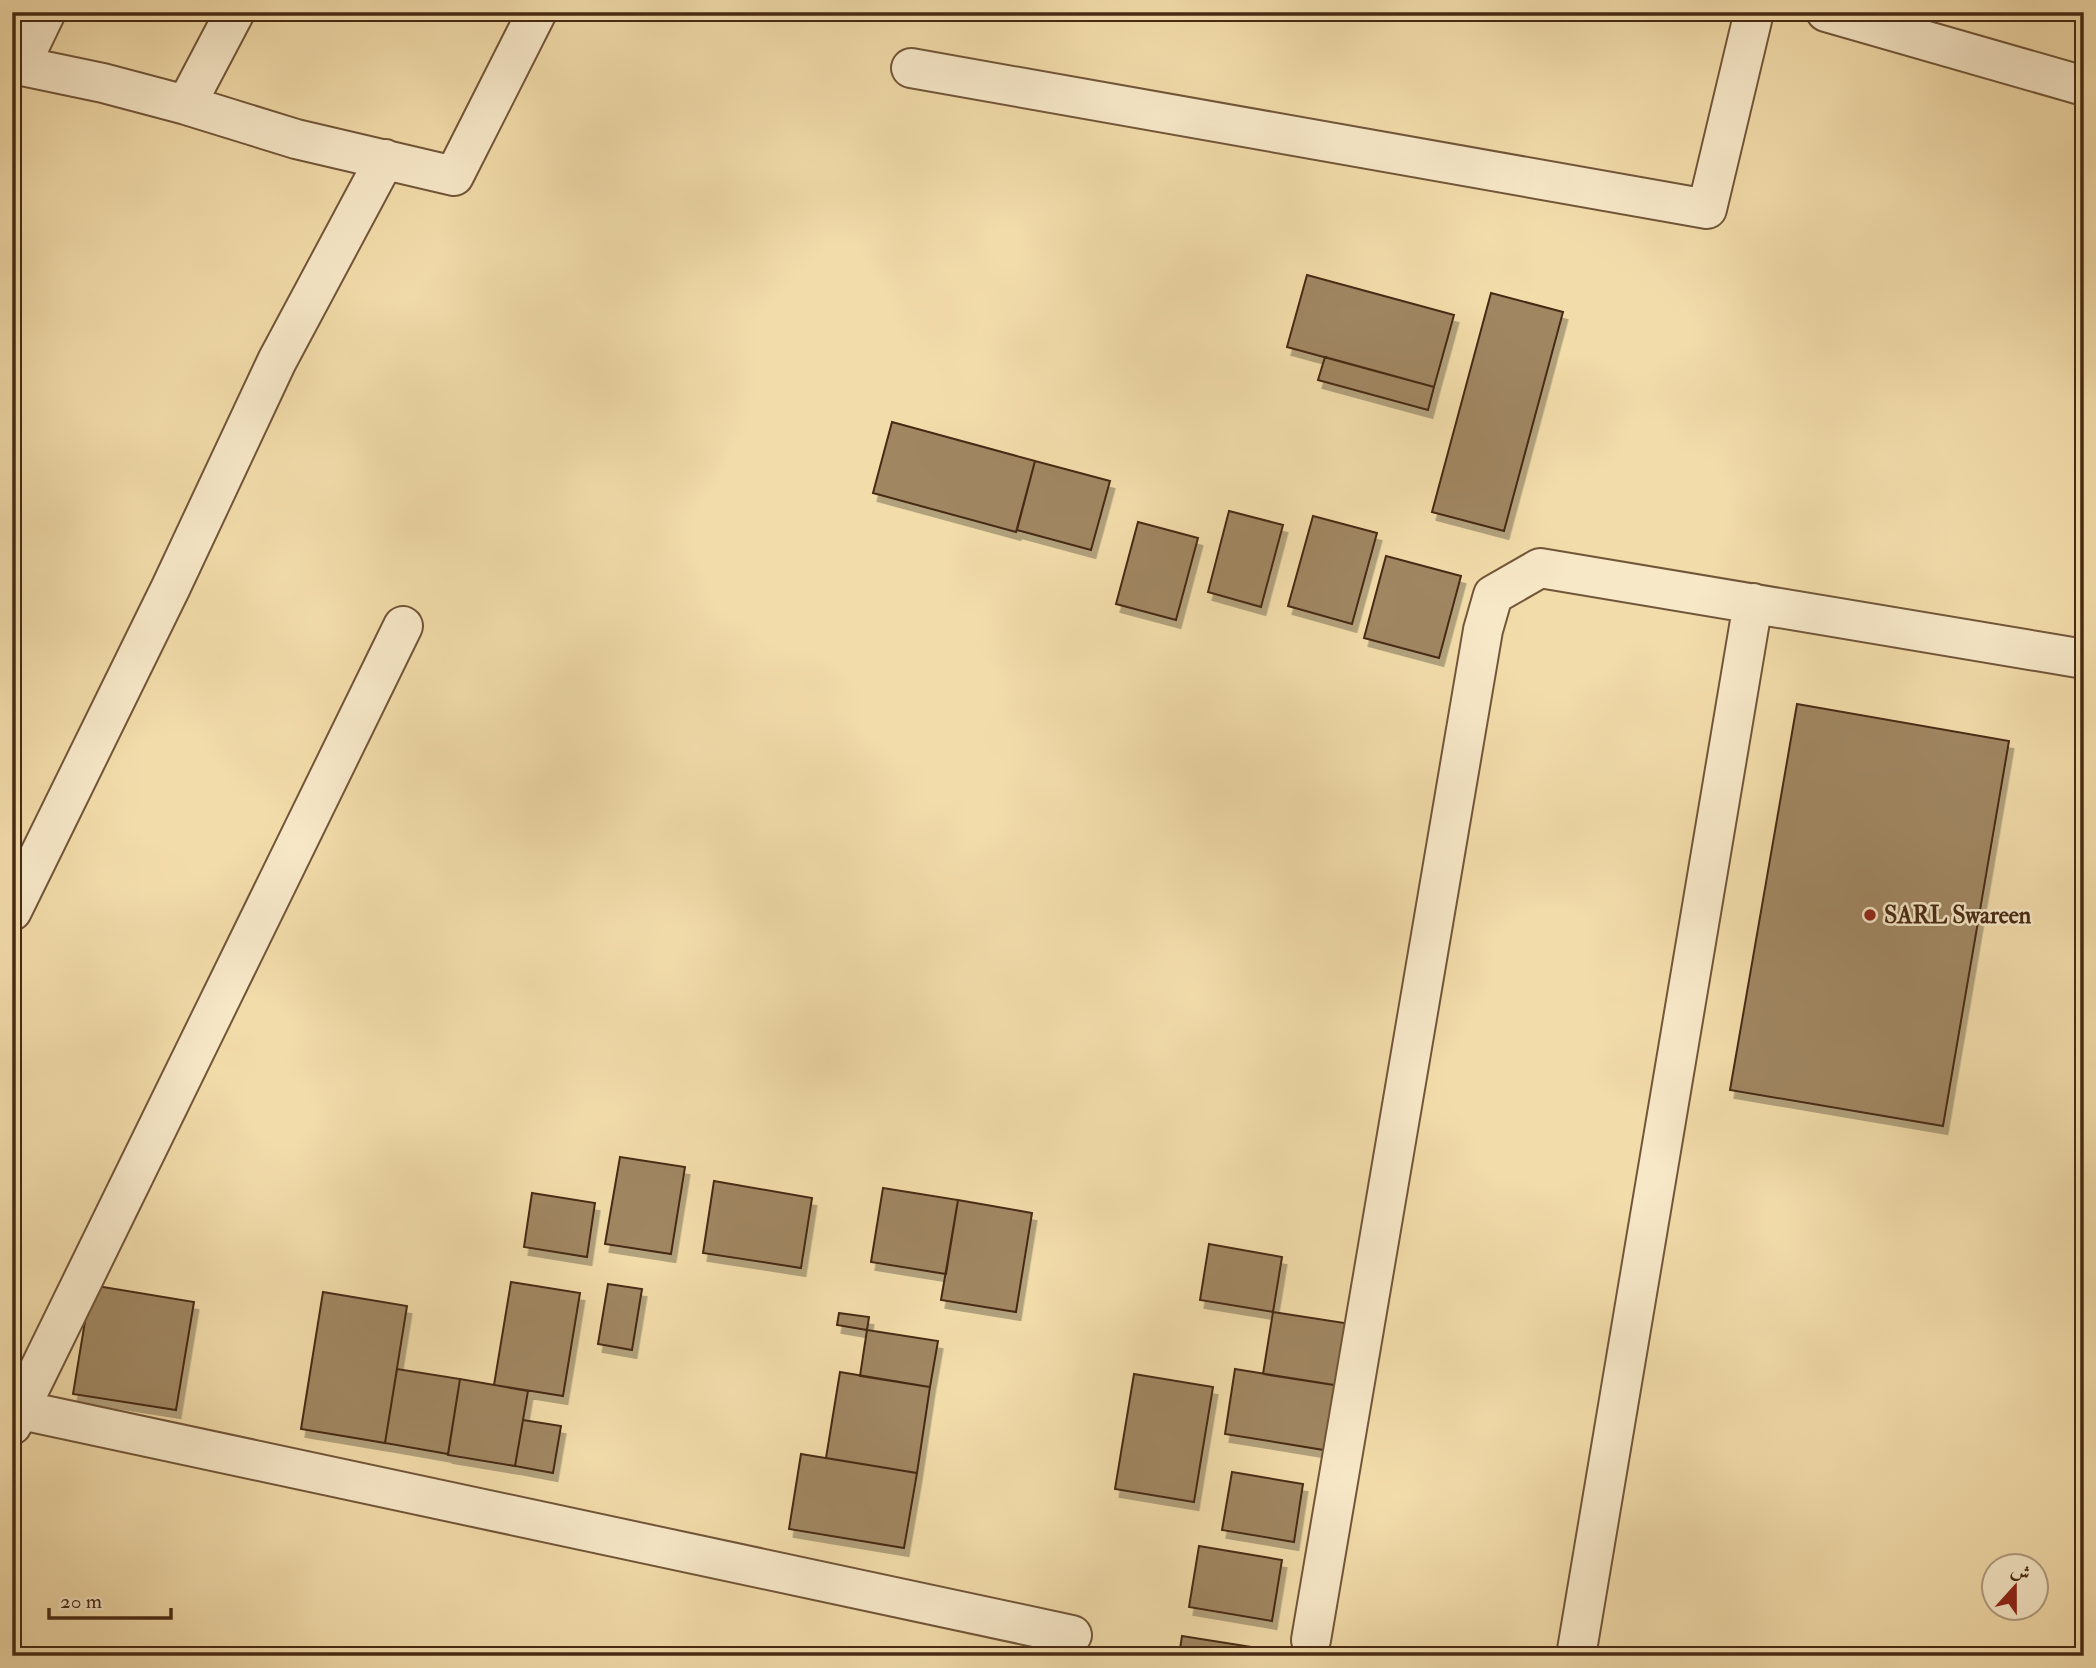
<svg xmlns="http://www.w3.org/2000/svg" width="2096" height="1668" font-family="'IM FELL Double Pica',Amiri,serif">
  <defs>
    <filter id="shadow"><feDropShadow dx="4.5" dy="8" stdDeviation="0" flood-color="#0004"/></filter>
  </defs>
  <rect width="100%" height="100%" fill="#f2dcaa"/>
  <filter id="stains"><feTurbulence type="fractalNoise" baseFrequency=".00286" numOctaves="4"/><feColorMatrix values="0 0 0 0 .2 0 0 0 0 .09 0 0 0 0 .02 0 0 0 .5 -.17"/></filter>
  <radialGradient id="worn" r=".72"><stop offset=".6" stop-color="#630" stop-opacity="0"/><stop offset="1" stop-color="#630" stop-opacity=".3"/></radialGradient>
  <path fill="#a08762" stroke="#472a13" stroke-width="2" filter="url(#shadow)" d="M 1307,275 L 1454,315 L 1434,387 L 1287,347 Z
    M 1491,293 L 1563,312 L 1504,531 L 1432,512 Z
    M 1325,357 L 1434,387 L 1428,410 L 1318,380 Z
    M 892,422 L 1035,461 L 1016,532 L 873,493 Z
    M 1035,461 L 1110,481 L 1091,550 L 1017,530 Z
    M 1229,511 L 1283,525 L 1261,607 L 1208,592 Z
    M 1313,516 L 1377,533 L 1352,624 L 1288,606 Z
    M 1138,522 L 1198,538 L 1176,620 L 1116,604 Z
    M 1386,556 L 1461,576 L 1439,658 L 1364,638 Z
    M 1797,704 L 2009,741 L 1943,1126 L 1730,1090 Z
    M 620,1157 L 685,1167 L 671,1254 L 605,1244 Z
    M 714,1181 L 812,1198 L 801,1268 L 703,1253 Z
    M 883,1188 L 958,1200 L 946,1274 L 871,1262 Z
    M 532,1193 L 595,1203 L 587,1257 L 524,1247 Z
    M 958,1200 L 1032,1213 L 1016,1312 L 941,1300 Z
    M 1209,1244 L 1282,1257 L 1273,1312 L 1200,1300 Z
    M 511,1282 L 580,1293 L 563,1396 L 494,1385 Z
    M 608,1284 L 642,1289 L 632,1350 L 598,1344 Z
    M 91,1285 L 194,1302 L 176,1410 L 73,1394 Z
    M 323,1292 L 407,1306 L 385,1443 L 301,1429 Z
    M 1273,1312 L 1351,1324 L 1341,1386 L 1263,1374 Z
    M 839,1313 L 869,1317 L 867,1330 L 837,1325 Z
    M 867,1330 L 938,1341 L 930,1387 L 860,1376 Z
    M 397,1369 L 460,1379 L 448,1454 L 385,1443 Z
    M 1235,1369 L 1341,1386 L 1330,1451 L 1225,1434 Z
    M 840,1372 L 930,1387 L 917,1473 L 826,1458 Z
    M 1134,1374 L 1213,1387 L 1194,1502 L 1115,1489 Z
    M 460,1379 L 528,1391 L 515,1466 L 448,1455 Z
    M 523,1420 L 561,1426 L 553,1473 L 515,1466 Z
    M 801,1454 L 917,1473 L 904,1548 L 789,1529 Z
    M 1232,1472 L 1303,1484 L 1294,1542 L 1222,1530 Z
    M 1199,1546 L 1282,1560 L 1272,1621 L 1189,1607 Z
    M 1182,1636 L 1302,1655 L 1179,1656 Z"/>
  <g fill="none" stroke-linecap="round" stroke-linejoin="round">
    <defs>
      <path id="minor" d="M 1826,12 L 2084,86
        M 12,64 L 103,83 L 186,105 L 296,139 L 454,176 L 537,12
        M 20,66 L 46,12
        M 911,68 L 1707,209 L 1754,12
        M 186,105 L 235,12
        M 12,911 L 171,587 L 277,361 L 385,159
        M 21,1410 L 1072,1635
        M 12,1425 L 403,626
        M 1311,1640 L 1483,630 L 1493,595 L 1540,568 L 2084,659
        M 1576,1656 L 1753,603"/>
    </defs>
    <use href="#minor" stroke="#725639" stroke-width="42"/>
    <use href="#minor" stroke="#f7e8c8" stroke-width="38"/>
  </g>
  <circle fill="#8f2418" stroke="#f7e8c8" stroke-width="2.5" cx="1870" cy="915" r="7"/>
  <g text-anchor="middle" stroke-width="5" stroke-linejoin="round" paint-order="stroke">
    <g font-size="24" font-weight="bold" fill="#472a13" stroke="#f7e8c8" text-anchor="start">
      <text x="1884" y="923">SARL Swareen</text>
    </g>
  </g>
  <rect width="2096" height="1668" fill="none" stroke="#f2dcaa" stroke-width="42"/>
  <rect x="14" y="14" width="2068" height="1640" fill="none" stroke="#472a13" stroke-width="3.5"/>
  <rect x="21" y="21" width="2054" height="1626" fill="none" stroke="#472a13" stroke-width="2"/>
  <g transform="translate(2015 1587) rotate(21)"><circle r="33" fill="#f7e8c8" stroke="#b19c80" stroke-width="2"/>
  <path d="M0-5L12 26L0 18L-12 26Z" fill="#8f2418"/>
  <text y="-10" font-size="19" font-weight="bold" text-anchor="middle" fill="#472a13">ش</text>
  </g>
  <path d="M49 1608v10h122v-10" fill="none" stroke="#472a13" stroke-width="3.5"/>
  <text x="60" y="1608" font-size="21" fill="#472a13" stroke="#f7e8c8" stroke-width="5" paint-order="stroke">20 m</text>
  <rect width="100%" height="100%" filter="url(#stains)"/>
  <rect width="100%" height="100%" fill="url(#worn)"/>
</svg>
